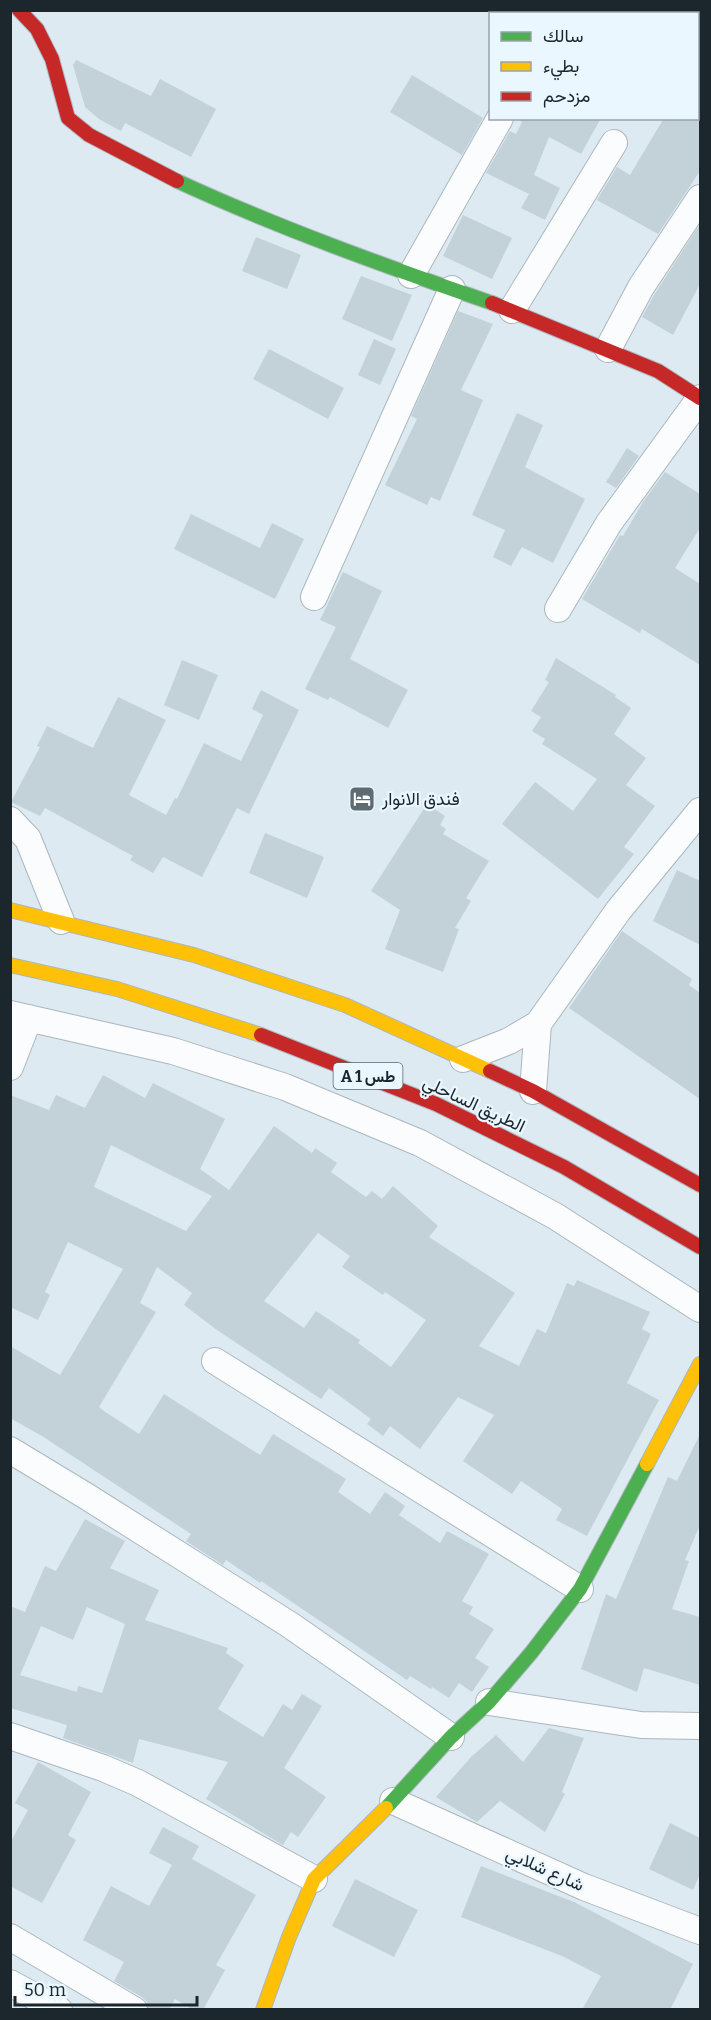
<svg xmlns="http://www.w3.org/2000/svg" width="711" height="2020" font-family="Bitter,Vazirmatn,serif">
  <rect width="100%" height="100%" fill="#ddeaf2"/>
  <path fill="#c2d2d8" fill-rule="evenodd" d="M 76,60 L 151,96 L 160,79 L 216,109 L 191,157 L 125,123 L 121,131 L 99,119 L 85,107 L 73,65 Z
    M 412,75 L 483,118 L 462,155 L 390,112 Z
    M 517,118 L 601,118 L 581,154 L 549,137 L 534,175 L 560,188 L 545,220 L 521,208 L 529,194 L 486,173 L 510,131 L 516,134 L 522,122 Z
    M 664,118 L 700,118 L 700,171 L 658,234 L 597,200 L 617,167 L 630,175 Z
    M 463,215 L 512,238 L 492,279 L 443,256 Z
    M 700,224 L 700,284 L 673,335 L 642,317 L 654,295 Z
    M 256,237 L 301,255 L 287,289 L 242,271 Z
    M 361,276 L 412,295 L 392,341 L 342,319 Z
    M 458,311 L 493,324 L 461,390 L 483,400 L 440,501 L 431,497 L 427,505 L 385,485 L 417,419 L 411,416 Z
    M 374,339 L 396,349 L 380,385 L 358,375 Z
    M 269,349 L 344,388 L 328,419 L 253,379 Z
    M 517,413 L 543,425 L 525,467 L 585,499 L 553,563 L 522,547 L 511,566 L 493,557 L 505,530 L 472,515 Z
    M 627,448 L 639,456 L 616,488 L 606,482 Z
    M 665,472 L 700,494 L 700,528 L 675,568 L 700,584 L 700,665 L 642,629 L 640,633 L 582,599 L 620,535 L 623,536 L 643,502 Z
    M 191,514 L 260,548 L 272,523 L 304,539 L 275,599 L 174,549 Z
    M 343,572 L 382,591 L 350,659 L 408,690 L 388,728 L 330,697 L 328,700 L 305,689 L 336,627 L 320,620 Z
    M 556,658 L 616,695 L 615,697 L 631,708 L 614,734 L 646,758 L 626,785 L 655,806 L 624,847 L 634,854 L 598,899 L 502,824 L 535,782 L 573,811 L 597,779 L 542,744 L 545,739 L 532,731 L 541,717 L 531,711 L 549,682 L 545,680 Z
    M 182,660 L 218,675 L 199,720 L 164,705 Z
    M 261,690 L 299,710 L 249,814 L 237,808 L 202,877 L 163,857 L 153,873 L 130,860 L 133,856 L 45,808 L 40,816 L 11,802 L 40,747 L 37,746 L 47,726 L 93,748 L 118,697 L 166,720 L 129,795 L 166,815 L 175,798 L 177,799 L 204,743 L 241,761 L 263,715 L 252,709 Z
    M 427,804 L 445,816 L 440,825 L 446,829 L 443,834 L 489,861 L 466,898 L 471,901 L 455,928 L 459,929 L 443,972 L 385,949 L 400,910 L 371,891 Z
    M 265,833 L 324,857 L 307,898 L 249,873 Z
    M 677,870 L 700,881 L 700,945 L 653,921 Z
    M 622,931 L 692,979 L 689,985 L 700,993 L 700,1099 L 569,1008 Z
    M 103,1075 L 145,1098 L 153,1083 L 225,1119 L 200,1169 L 229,1190 L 274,1126 L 312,1153 L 315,1148 L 337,1163 L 331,1172 L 366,1197 L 372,1191 L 382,1199 L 393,1186 L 438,1226 L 429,1237 L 515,1293 L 479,1346 L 519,1366 L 537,1329 L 546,1333 L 567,1283 L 574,1286 L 577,1280 L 650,1312 L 642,1329 L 651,1334 L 627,1383 L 659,1400 L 587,1536 L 556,1520 L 562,1509 L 521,1481 L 512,1494 L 463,1461 L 494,1415 L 458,1397 L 420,1449 L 390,1426 L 383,1436 L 367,1424 L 371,1419 L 329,1388 L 321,1399 L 217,1330 L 184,1305 L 192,1293 L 157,1267 L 140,1303 L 156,1312 L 99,1407 L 104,1411 L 139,1434 L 164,1394 L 260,1455 L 273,1434 L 346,1479 L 338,1492 L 370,1514 L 385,1492 L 405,1506 L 399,1515 L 440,1543 L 447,1531 L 489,1554 L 462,1601 L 473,1607 L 469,1614 L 494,1629 L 475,1658 L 489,1667 L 472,1692 L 459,1683 L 449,1698 L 432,1687 L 431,1689 L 410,1676 L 407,1680 L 261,1581 L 260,1583 L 226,1560 L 223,1565 L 186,1541 L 191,1534 L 42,1436 L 10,1418 L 10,1346 L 60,1375 L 123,1269 L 68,1242 L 45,1292 L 50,1295 L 38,1320 L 10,1307 L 10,1095 L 49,1110 L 56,1095 L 85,1108 ZM 111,1145 L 212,1196 L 186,1231 L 94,1187 ZM 318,1233 L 350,1256 L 342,1267 L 383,1295 L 385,1292 L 426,1320 L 391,1367 L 358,1343 L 360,1340 L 316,1311 L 304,1328 L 264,1301 Z
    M 700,1434 L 700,1525 L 685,1560 L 689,1561 L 672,1609 L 700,1617 L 700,1685 L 644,1668 L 637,1692 L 581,1669 L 606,1594 L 616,1599 L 668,1477 L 677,1481 Z
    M 85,1519 L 125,1541 L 110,1568 L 159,1590 L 145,1620 L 228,1648 L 226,1653 L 244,1665 L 218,1709 L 263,1737 L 283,1704 L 292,1710 L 302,1694 L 322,1706 L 284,1768 L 326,1797 L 298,1837 L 291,1832 L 283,1845 L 206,1799 L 228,1762 L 139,1739 L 133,1763 L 63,1738 L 67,1725 L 10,1708 L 10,1606 L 25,1612 L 45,1566 L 56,1571 ZM 87,1607 L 125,1624 L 102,1693 L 78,1686 L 77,1692 L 20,1675 L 41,1626 L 73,1640 Z
    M 549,1728 L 584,1738 L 562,1792 L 565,1794 L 545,1832 L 500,1801 L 477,1822 L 436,1797 L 471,1757 L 496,1735 L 523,1762 Z
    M 38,1762 L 91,1792 L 68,1835 L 76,1840 L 42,1903 L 10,1886 L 10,1843 L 28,1810 L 15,1803 Z
    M 670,1823 L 700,1838 L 700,1874 L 693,1890 L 649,1869 Z
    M 163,1827 L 199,1846 L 192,1859 L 256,1895 L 216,1965 L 225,1970 L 203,2010 L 193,2010 L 175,1999 L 169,2010 L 152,2010 L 148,2008 L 147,2002 L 142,1997 L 114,1981 L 124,1962 L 83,1940 L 111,1886 L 149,1906 L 172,1865 L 149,1853 Z
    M 481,1866 L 574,1902 L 693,1964 L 670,2010 L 582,2010 L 601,1976 L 562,1956 L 461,1917 Z
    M 355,1879 L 418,1910 L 394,1957 L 332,1926 Z"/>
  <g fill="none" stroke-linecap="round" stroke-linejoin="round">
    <defs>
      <path id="street" d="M 411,275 L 500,118
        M 512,310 L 614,143
        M 608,349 L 641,287 L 700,198
        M 314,597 L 452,289
        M 558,609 L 609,523 L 700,398
        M 10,820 L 28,839 L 61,921
        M 10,1014 L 173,1051 L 285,1087 L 420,1143 L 555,1216 L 700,1309
        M 463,1059 L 509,1041 L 538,1024 L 618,911 L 700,811
        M 10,1067 L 29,1018
        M 533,1091 L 538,1024
        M 215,1361 L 580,1589
        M 10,1450 L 86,1496 L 290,1625 L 451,1737
        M 489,1702 L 641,1725 L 700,1726
        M 10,1736 L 103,1768 L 138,1783 L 314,1879
        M 393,1801 L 584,1887 L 700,1931
        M 10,1937 L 134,2010
        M 10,1983 L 59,2010"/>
      <path id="fast" d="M 177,181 C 279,228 385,266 492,303
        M 386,1808 L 451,1737 L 489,1702 L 531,1653 L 580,1589 L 647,1464"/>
      <path id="slow" d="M 10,910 L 194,955 L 345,1005 L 490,1071
        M 10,965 L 117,989 L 261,1035
        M 647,1464 L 700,1364
        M 263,2010 L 289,1937 L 314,1879 L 386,1808"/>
      <path id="jam" d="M 19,10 L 37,29 L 52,59 L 68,118 L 89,135 L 177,181
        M 492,303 L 658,371 L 700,398
        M 261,1035 L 436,1104 L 564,1167 L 700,1247
        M 490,1071 L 533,1091 L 700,1185"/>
    </defs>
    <use href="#street" stroke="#acb7be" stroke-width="28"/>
    <use href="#fast" stroke="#acb7be" stroke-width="16"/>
    <use href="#slow" stroke="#acb7be" stroke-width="16"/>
    <use href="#jam" stroke="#acb7be" stroke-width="16"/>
    <use href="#street" stroke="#fafcfd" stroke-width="26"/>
    <use href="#fast" stroke="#4caf50" stroke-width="14"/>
    <use href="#slow" stroke="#ffc107" stroke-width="14"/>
    <use href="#jam" stroke="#c62828" stroke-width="14"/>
  </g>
  <defs>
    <symbol id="hotel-square" viewBox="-11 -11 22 22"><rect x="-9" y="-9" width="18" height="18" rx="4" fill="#5f6b72" stroke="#ebf7fe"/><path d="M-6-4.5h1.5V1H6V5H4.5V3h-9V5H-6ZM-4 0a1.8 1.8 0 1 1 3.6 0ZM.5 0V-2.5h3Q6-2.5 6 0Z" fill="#fff"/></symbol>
  </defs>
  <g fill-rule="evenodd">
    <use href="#hotel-square" x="347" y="784" width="30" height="30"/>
  </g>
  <g text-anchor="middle" stroke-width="4.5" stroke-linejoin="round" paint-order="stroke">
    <rect fill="#ebf7fe" stroke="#59656c" stroke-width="1.5" x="333.5" y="1063" width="69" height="26" rx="4.5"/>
    <g font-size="16" font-weight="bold" fill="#1b262d">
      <text x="368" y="1082">A 1 طس</text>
    </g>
    <g font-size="18" fill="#1b262d" stroke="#ebf7fe" text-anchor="start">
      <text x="382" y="805">فندق الانوار</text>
    </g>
    <g font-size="18" fill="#1b262d" stroke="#ebf7fe">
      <text transform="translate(474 1104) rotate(25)" y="6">الطريق الساحلي</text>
      <text transform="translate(545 1869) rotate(24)" y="6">شارع شلابي</text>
    </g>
  </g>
  <rect width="711" height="2020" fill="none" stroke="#1b262d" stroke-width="24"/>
  <rect x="489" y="12" width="210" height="108" fill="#ebf7fe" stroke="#98a3aa" stroke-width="1.5"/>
  <rect x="501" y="32" width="30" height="9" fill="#4caf50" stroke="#98a3aa" stroke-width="1.5"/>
  <text x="543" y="42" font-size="18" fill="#1b262d">سالك</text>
  <rect x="501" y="62" width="30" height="9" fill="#ffc107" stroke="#98a3aa" stroke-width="1.5"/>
  <text x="543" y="72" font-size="18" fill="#1b262d">بطيء</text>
  <rect x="501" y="92" width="30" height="9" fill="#c62828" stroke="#98a3aa" stroke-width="1.5"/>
  <text x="543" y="102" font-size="18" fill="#1b262d">مزدحم</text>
  <path d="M15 1996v9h182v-9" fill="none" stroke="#1b262d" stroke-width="3"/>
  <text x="24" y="1996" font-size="18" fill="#1b262d" stroke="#ebf7fe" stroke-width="4.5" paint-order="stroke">50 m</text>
</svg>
